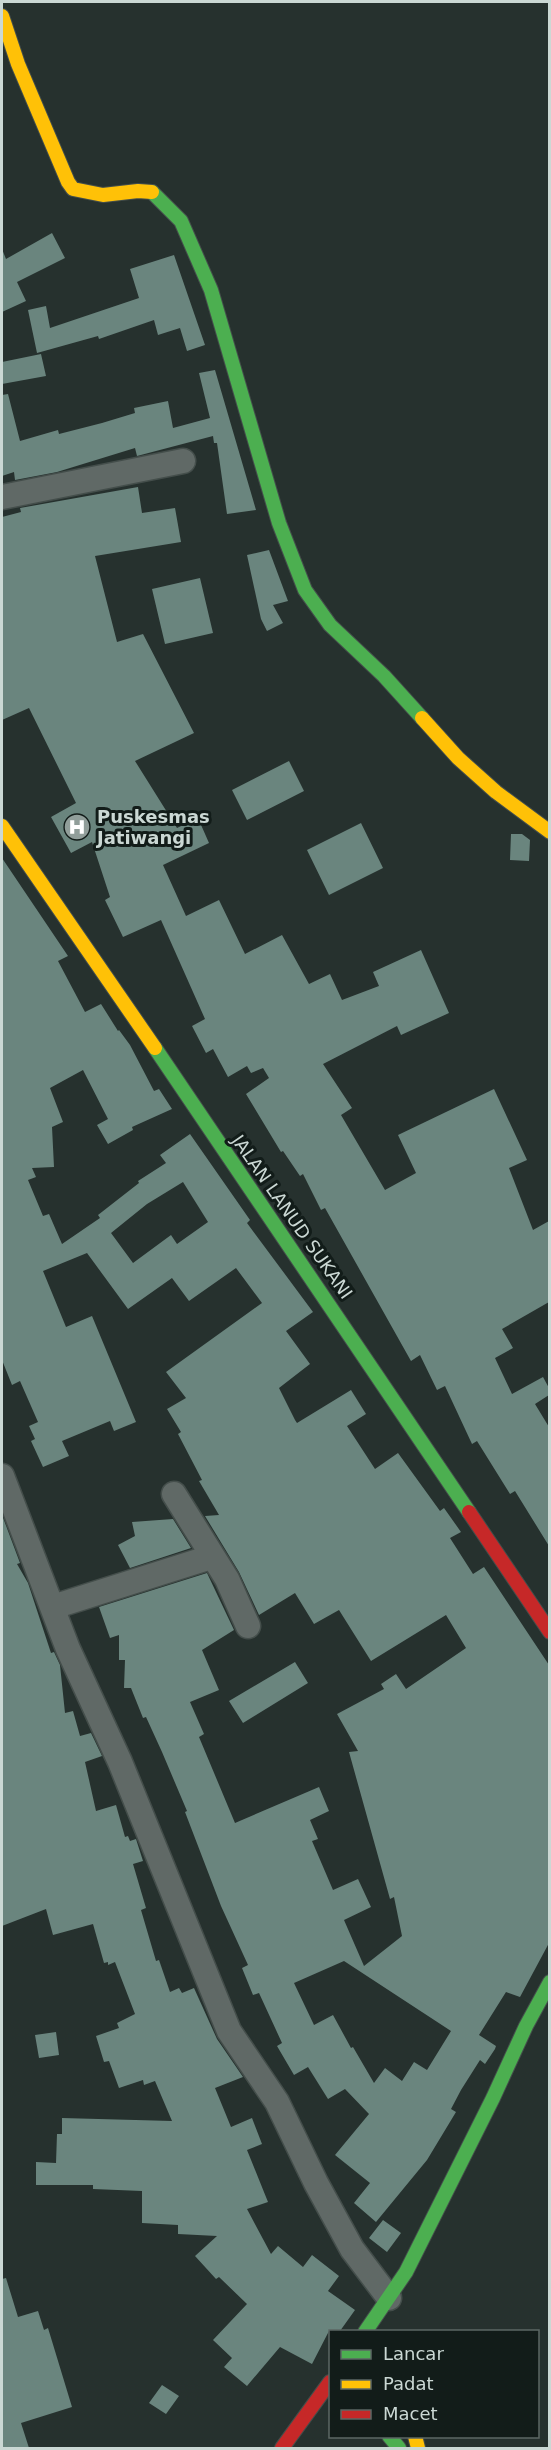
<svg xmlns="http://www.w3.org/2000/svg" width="551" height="2450" font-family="'DejaVu Sans',sans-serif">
  <rect width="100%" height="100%" fill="#26312e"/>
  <path fill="#6a857e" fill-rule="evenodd" d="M 52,233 L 65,258 L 17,282 L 26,301 L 2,312 L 2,249 L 6,259 Z
    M 174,255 L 205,345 L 187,351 L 180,328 L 158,335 L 154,320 L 99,339 L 98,336 L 37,353 L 28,310 L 46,306 L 50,328 L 139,298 L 130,269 Z
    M 41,354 L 46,376 L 2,384 L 2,362 Z
    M 215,370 L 256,510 L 227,514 L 217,443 L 214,443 L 213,436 L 137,456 L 135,448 L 57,472 L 15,480 L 14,472 L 2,476 L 2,395 L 8,394 L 20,441 L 58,430 L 59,434 L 102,423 L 135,413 L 134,408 L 168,401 L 173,428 L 210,418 L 199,373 Z
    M 138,487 L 142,513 L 175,508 L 181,542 L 95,556 L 117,642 L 143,634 L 194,733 L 135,761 L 177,828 L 198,818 L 209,843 L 163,865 L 186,916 L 219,900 L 245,954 L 282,935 L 309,984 L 330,974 L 342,1000 L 379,986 L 373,972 L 421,950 L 449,1013 L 401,1035 L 397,1026 L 323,1064 L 352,1108 L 341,1115 L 385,1190 L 416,1173 L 398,1135 L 494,1089 L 527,1160 L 509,1168 L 533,1230 L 549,1221 L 549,1302 L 502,1329 L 513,1348 L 495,1358 L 512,1394 L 543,1377 L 549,1388 L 549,1395 L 535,1404 L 549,1427 L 549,1546 L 515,1491 L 510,1494 L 477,1441 L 472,1444 L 445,1386 L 437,1390 L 420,1355 L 411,1361 L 325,1208 L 321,1210 L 303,1174 L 300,1176 L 283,1151 L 281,1152 L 246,1094 L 269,1078 L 263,1068 L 251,1073 L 247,1066 L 228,1077 L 213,1049 L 206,1053 L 192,1026 L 205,1019 L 161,920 L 123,937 L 105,900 L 110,897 L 92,842 L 71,853 L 51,817 L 76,803 L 29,708 L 2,720 L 2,517 L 21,512 L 20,508 Z
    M 269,550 L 288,601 L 273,605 L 283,623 L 267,631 L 261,619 L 247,555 Z
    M 200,578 L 213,633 L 165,644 L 152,589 Z
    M 289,761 L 304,791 L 247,820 L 232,790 Z
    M 361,823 L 383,868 L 329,895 L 307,850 Z
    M 511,834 L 522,834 L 530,840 L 529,861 L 510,860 Z
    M 2,858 L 68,956 L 58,961 L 85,1012 L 101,1004 L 118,1031 L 119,1030 L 130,1045 L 154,1091 L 159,1089 L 172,1109 L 132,1127 L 133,1130 L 108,1144 L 97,1125 L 108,1119 L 83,1070 L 50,1088 L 63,1122 L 52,1127 L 54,1167 L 32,1168 L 36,1177 L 28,1180 L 43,1216 L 49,1214 L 62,1244 L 100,1218 L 98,1215 L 139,1183 L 138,1181 L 166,1163 L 160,1155 L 190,1134 L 250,1220 L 247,1223 L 313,1312 L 286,1331 L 310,1364 L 279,1388 L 295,1420 L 297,1423 L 351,1390 L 366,1414 L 347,1426 L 375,1469 L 398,1453 L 440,1511 L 444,1508 L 461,1532 L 450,1538 L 473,1574 L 484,1567 L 549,1665 L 549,1943 L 520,1997 L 506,1992 L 479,2035 L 496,2046 L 495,2049 L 485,2064 L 480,2060 L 461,2090 L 451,2109 L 456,2112 L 427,2160 L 376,2222 L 354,2203 L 370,2183 L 335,2155 L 369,2114 L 345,2089 L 328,2099 L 308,2067 L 294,2075 L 277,2046 L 282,2043 L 259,1993 L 253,1995 L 242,1968 L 248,1965 L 221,1906 L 185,1812 L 187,1811 L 162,1752 L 146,1717 L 143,1718 L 131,1688 L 124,1688 L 125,1660 L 119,1660 L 119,1635 L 110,1638 L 99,1607 L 207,1573 L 234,1630 L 202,1650 L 219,1690 L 190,1702 L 204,1734 L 199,1737 L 235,1823 L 319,1787 L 329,1811 L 310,1820 L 318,1839 L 312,1841 L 333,1890 L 358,1879 L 371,1907 L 344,1920 L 364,1966 L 402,1936 L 394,1897 L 390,1899 L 349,1752 L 358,1751 L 337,1714 L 384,1689 L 381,1684 L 396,1674 L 406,1689 L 466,1648 L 446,1615 L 371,1661 L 339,1610 L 314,1624 L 295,1593 L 259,1615 L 239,1572 L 205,1516 L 219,1515 L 199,1481 L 202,1480 L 178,1434 L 181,1432 L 167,1409 L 186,1398 L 166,1372 L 262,1303 L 236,1268 L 189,1301 L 172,1278 L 128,1309 L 87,1253 L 43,1271 L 66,1327 L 92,1316 L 136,1422 L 114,1431 L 110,1421 L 62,1441 L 69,1456 L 43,1467 L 31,1441 L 35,1439 L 29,1426 L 38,1422 L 20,1381 L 12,1385 L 2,1360 ZM 183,1182 L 208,1222 L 177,1244 L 171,1235 L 133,1263 L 111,1233 L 147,1204 ZM 344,1961 L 451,2031 L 427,2070 L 414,2062 L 402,2081 L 385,2068 L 374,2083 L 353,2047 L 351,2048 L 333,2015 L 314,2025 L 294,1983 Z
    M 2,1515 L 20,1563 L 17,1564 L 28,1583 L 51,1653 L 54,1652 L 60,1665 L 65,1713 L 73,1711 L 80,1736 L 91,1733 L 102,1756 L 85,1762 L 96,1811 L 116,1805 L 125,1837 L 128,1836 L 130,1841 L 136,1839 L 143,1861 L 133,1864 L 146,1908 L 141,1910 L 156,1961 L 159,1960 L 170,1992 L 179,1988 L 182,1993 L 194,1988 L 217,2039 L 243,2077 L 215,2088 L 231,2127 L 252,2118 L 262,2144 L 247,2150 L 268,2202 L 247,2209 L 271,2254 L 278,2246 L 303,2267 L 312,2255 L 339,2276 L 328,2291 L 355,2310 L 340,2331 L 329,2331 L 312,2364 L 280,2347 L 247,2386 L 224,2367 L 232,2358 L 213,2340 L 247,2304 L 219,2277 L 216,2279 L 195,2256 L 217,2236 L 178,2234 L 178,2225 L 142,2223 L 142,2191 L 93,2189 L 93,2185 L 36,2185 L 36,2162 L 56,2163 L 57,2134 L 62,2134 L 62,2118 L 172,2121 L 155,2081 L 144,2085 L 143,2080 L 119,2088 L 109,2061 L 104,2062 L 96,2036 L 119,2028 L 117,2023 L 135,2014 L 115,1962 L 108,1965 L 108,1962 L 104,1963 L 93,1924 L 53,1935 L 46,1909 L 2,1926 Z
    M 173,1519 L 191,1548 L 130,1568 L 118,1545 L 135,1536 L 132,1522 Z
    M 295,1662 L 308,1683 L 243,1723 L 229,1701 Z
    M 56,2032 L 59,2055 L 39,2058 L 35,2035 Z
    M 383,2220 L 401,2233 L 387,2252 L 369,2238 Z
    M 6,2278 L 18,2317 L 38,2311 L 44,2330 L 48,2328 L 72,2407 L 21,2423 L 29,2448 L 2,2448 L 2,2279 Z
    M 162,2385 L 179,2396 L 166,2414 L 149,2403 Z"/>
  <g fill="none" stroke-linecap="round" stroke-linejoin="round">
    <defs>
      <path id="street" d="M 2,497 L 183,461
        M 2,1476 L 68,1649 L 120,1762 L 229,2031 L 277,2102 L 316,2183 L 352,2249 L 389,2298
        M 174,1494 L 227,1579 L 248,1626
        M 53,1607 L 211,1557"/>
      <path id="fast" d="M 152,192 L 181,221 L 211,290 L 279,523 L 305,590 L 330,625 L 384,676 L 422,718
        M 155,1048 L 469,1512
        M 365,2332 L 406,2272 L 493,2098 L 526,2026 L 550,1982
        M 389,2436 L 399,2448"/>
      <path id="slow" d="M 2,16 L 18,64 L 68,182 L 73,189 L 103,195 L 138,191 L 152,192
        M 422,718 L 458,758 L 496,792 L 550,832
        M 2,826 L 155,1048
        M 415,2436 L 418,2448"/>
      <path id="jam" d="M 469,1512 L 550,1632
        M 282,2448 L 330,2382"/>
    </defs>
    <use href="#street" stroke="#444e4b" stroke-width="27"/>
    <use href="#fast" stroke="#444e4b" stroke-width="16"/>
    <use href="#slow" stroke="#444e4b" stroke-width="16"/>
    <use href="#jam" stroke="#444e4b" stroke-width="16"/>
    <use href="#street" stroke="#606966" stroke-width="24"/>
    <use href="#fast" stroke="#4caf50" stroke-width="14"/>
    <use href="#slow" stroke="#ffc107" stroke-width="14"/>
    <use href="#jam" stroke="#c62828" stroke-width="14"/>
  </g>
  <defs>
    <symbol id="hospital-disc" viewBox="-11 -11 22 22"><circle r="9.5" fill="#919e9a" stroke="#121c19"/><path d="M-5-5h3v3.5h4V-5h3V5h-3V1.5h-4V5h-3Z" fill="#fff"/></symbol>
  </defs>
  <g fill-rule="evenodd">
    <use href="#hospital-disc" x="62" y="812" width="30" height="30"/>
  </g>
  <g text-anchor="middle" stroke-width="6" stroke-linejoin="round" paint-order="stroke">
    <g font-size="18" font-weight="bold" fill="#cbd8d4" stroke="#121c19" text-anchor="start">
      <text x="97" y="823">Puskesmas<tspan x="97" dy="21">Jatiwangi</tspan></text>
    </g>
    <g font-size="18" fill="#cbd8d4" stroke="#121c19">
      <text transform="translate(292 1217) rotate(55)" y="6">JALAN LANUD SUKANI</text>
    </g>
  </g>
  <rect width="551" height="2450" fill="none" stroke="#cbd8d4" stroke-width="6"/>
  <rect x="329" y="2330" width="210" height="108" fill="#121c19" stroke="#5c6764" stroke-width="1.5"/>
  <rect x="341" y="2350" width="30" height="9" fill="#4caf50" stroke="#5c6764" stroke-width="1.5"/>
  <text x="383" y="2360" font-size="18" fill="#cbd8d4">Lancar</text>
  <rect x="341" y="2380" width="30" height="9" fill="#ffc107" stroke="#5c6764" stroke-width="1.5"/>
  <text x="383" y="2390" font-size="18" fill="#cbd8d4">Padat</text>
  <rect x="341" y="2410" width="30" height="9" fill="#c62828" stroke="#5c6764" stroke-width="1.5"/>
  <text x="383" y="2420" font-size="18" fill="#cbd8d4">Macet</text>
</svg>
